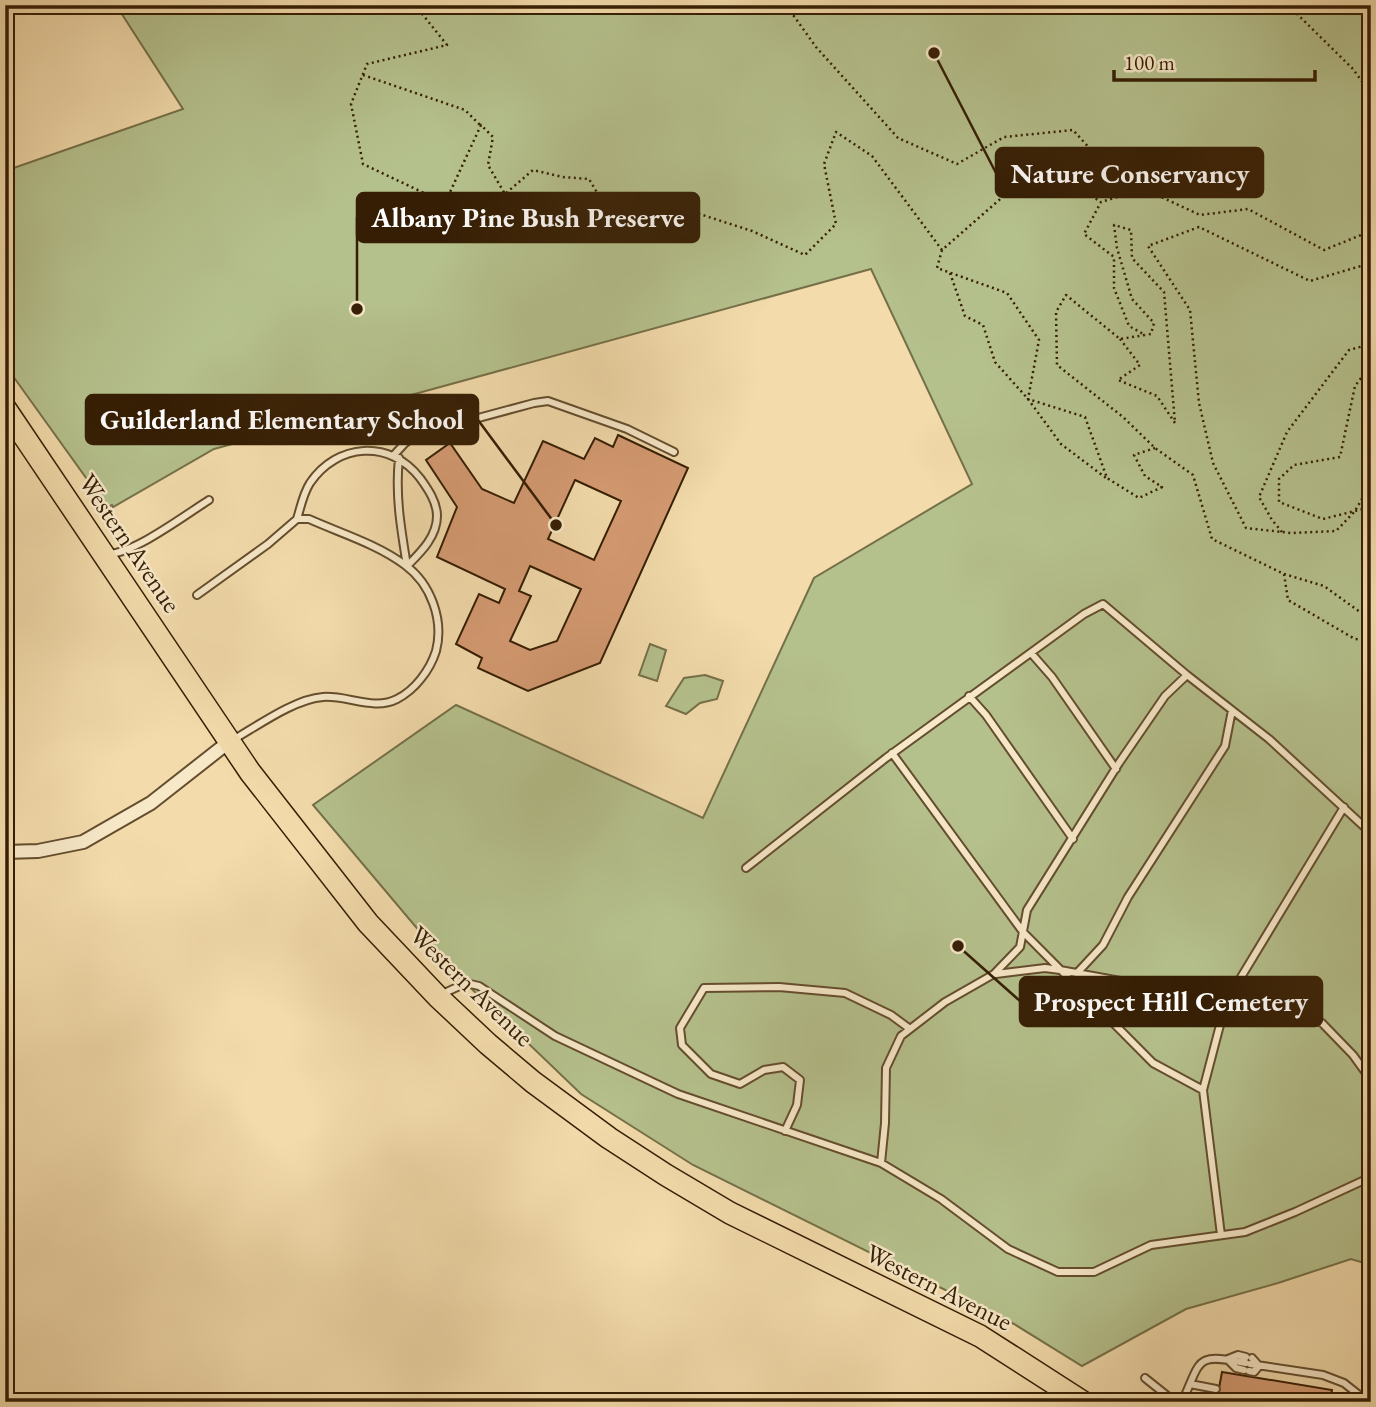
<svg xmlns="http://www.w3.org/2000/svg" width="1376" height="1407" font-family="'EB Garamond',serif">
  <rect width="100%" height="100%" fill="#f3dbab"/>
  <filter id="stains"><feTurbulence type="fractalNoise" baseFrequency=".00286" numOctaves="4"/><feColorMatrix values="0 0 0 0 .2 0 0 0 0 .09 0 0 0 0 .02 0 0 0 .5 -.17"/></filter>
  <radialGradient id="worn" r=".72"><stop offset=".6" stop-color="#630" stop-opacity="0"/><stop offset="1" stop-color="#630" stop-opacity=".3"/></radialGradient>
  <path fill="#b5c18d" stroke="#757048" stroke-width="2" d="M 116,5 L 1371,5 L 1371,1265 L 1351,1259 L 1278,1283 L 1186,1309 L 1082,1366 L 1014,1324 L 693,1165 L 581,1094 L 453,971 L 313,805 L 456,705 L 703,818 L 814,578 L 972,484 L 871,269 L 214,449 L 113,507 L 112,505 L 107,507 L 5,365 L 5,171 L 183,109 Z
    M 650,644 L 666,650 L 657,681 L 639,675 Z
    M 705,675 L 723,681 L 717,699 L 700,703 L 686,714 L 666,706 L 684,678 Z"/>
  <path fill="#d69b73" stroke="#351e04" stroke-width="2" fill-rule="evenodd" d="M 618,435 L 688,468 L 600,663 L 528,691 L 478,668 L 482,658 L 456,644 L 479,594 L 499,603 L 505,589 L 437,557 L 457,507 L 426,460 L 450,443 L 482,489 L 514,503 L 543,441 L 584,459 L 595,438 L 613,447 ZM 575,480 L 621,501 L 594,560 L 548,539 ZM 530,566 L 581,589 L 557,641 L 530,650 L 510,641 L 531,596 L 519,591 Z
    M 1222,1372 L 1332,1390 L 1330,1402 L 1235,1402 L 1217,1399 Z"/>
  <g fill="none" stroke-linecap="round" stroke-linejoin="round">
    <defs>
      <path id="lane" d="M 393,456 L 405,443 L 419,434 L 534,403 L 548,401 L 627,429 L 674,452
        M 399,458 C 395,495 401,529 407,566
        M 297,519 C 301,506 303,494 310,483 C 337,443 390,439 420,478 C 428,489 437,502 437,516 C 437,537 420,553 407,566
        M 108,554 C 135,553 185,515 209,500
        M 197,595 L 268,544 L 297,519 L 309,519 C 340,533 377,544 405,565 C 431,584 444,620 436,651 C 430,670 415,690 397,699 C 374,711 347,695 323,697 C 294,699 256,727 231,741
        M 1031,653 L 1052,677 L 1116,769
        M 969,696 L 986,715 L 1073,839
        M 892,753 L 1023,932 L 1153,1063 L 1203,1090
        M 746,868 L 886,758 L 1084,614 L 1103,604 L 1187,675
        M 1078,972 L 1103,945 L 1128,897 L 1225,746 L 1232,710
        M 996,974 L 1045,968 L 1060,970 L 1280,1010 L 1322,1023 L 1353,1055 L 1371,1080
        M 440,995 L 466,983 L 479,986 L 555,1036 L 678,1094 L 881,1163 L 941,1199 L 1008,1249 L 1058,1272 L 1094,1272 L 1151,1245 L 1245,1232 L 1295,1212 L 1371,1177
        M 785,1131 L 797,1105 L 800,1080 L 783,1067 L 764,1070 L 740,1084 L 711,1074 L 682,1045 L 680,1028 L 704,988 L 779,987 L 845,993 L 891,1015 L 910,1029
        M 881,1163 L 885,1123 L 886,1068 L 901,1036 L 945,1002 L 994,974 L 1020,947 L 1027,910 L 1119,763 L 1165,696 L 1187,675 L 1269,739 L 1371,833
        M 1221,1235 L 1203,1090 L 1226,1002 L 1344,807
        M 1252,1358 L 1259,1366
        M 1228,1359 L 1238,1355 L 1246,1357
        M 1229,1361 L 1236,1368 L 1244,1370
        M 1250,1364 L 1323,1375 L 1344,1383 L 1368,1402
        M 1249,1371 L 1254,1372 L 1259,1366
        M 1145,1378 L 1175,1402
        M 1190,1384 L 1216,1389
        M 1182,1402 C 1202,1359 1194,1353 1246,1363"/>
      <path id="street" d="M 5,852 L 38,851 L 83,842 L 151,803 L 230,741"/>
      <path id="primary" d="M 5,408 L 250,772 L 368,923 L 438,997 L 488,1044 L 533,1082 L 609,1138 L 666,1175 L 730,1213 L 980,1336 L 1083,1402"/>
    </defs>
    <use href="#lane" stroke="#644d2e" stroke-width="10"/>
    <use href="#street" stroke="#644d2e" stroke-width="16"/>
    <use href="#primary" stroke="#351e04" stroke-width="24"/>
    <path stroke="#351e04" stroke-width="2.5" stroke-dasharray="2 3.5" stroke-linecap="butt" d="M 415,5 L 447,45 L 367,64 L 351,104 L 363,164 L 445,203 L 481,125 L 493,137 L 488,165 L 505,194 L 533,170 L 563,177 L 589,179 L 608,211 L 644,196 L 752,231 L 805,255 L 836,224 L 824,164 L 836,132 L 872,156 L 942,250 L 1014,187 L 1053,183 L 1077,187 L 1103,163 L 1073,130 L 1004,137 L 957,164 L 898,138 L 816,47 L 786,5
      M 1290,5 L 1291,8 L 1353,69 L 1371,94
      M 1359,5 L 1371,14
      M 363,75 L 465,110 L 480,125
      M 1077,187 L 1101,202
      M 1371,231 L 1324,250 L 1248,209 L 1200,215 L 1144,189 L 1101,202 L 1084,234 L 1114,257 L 1114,288 L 1129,326 L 1145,335 L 1120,339 L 1066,295 L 1056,312 L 1057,365 L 1123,417 L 1155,448 L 1193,475 L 1212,539 L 1284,574 L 1324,586 L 1371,620
      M 942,250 L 937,268 L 1007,293 L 1039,340 L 1028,399 L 1085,417 L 1107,478 L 1139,498 L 1162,487 L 1145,476 L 1134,455 L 1155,448
      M 1371,263 L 1310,281 L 1199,227 L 1148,246 L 1190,310 L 1199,403 L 1213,463 L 1246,528 L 1291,533 L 1336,531 L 1355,511 L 1371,483
      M 950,273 L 965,316 L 983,325 L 995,362 L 1028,399 L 1061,444 L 1106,478
      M 1120,339 L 1140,365 L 1118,380 L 1157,396 L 1175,423 L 1164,292 L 1132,258 L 1131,230 L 1114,225 L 1117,248 L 1132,299 L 1154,323 L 1151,334 L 1145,335
      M 1371,365 L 1355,386 L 1340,457 L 1294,465 L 1279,479 L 1279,502 L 1323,519 L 1371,507
      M 1282,532 L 1272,520 L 1259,497 L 1287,432 L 1349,350 L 1371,344
      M 1284,574 L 1288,600 L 1355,639 L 1371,641"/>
    <use href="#lane" stroke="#f7e8c8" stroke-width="6"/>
    <use href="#street" stroke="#f7e8c8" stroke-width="12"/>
    <use href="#primary" stroke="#f3dbab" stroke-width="21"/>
  </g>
  <g text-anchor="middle" stroke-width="5" stroke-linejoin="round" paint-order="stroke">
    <g font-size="26" fill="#351e04" stroke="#f7e8c8">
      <text transform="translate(130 543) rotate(56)" y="9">Western Avenue</text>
      <text transform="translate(472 986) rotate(44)" y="9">Western Avenue</text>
      <text transform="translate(939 1287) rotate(27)" y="9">Western Avenue</text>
    </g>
  </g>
  <path fill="none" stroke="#351e04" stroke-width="2.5" d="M934 53L996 173M357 309L357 217M556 525L478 420M958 946L1020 1001"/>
  <g fill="#351e04" stroke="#f7e8c8" stroke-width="2.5">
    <circle cx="934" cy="53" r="7"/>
    <circle cx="357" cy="309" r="7"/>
    <circle cx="556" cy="525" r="7"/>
    <circle cx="958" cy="946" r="7"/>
  </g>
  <g fill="#351e04" stroke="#351e04" stroke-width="2.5">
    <rect x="996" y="148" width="267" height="49" rx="7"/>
    <rect x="357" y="193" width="342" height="49" rx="7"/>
    <rect x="86" y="395" width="392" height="49" rx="7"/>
    <rect x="1020" y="977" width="302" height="49" rx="7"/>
  </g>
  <g font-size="28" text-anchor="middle" font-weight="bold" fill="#fff">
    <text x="1130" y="183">Nature Conservancy</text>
    <text x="528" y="227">Albany Pine Bush Preserve</text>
    <text x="282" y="429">Guilderland Elementary School</text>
    <text x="1171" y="1011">Prospect Hill Cemetery</text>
  </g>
  <rect width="1376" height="1407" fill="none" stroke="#f3dbab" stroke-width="28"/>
  <rect x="7" y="7" width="1362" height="1393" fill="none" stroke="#351e04" stroke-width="3.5"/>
  <rect x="14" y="14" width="1348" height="1379" fill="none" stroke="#351e04" stroke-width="2"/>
  <path d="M1114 70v10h201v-10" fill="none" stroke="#351e04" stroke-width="3.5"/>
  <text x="1124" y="70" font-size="21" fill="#351e04" stroke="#f7e8c8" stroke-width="5" paint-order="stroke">100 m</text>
  <rect width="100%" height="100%" filter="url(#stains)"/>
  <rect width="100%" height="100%" fill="url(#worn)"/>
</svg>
